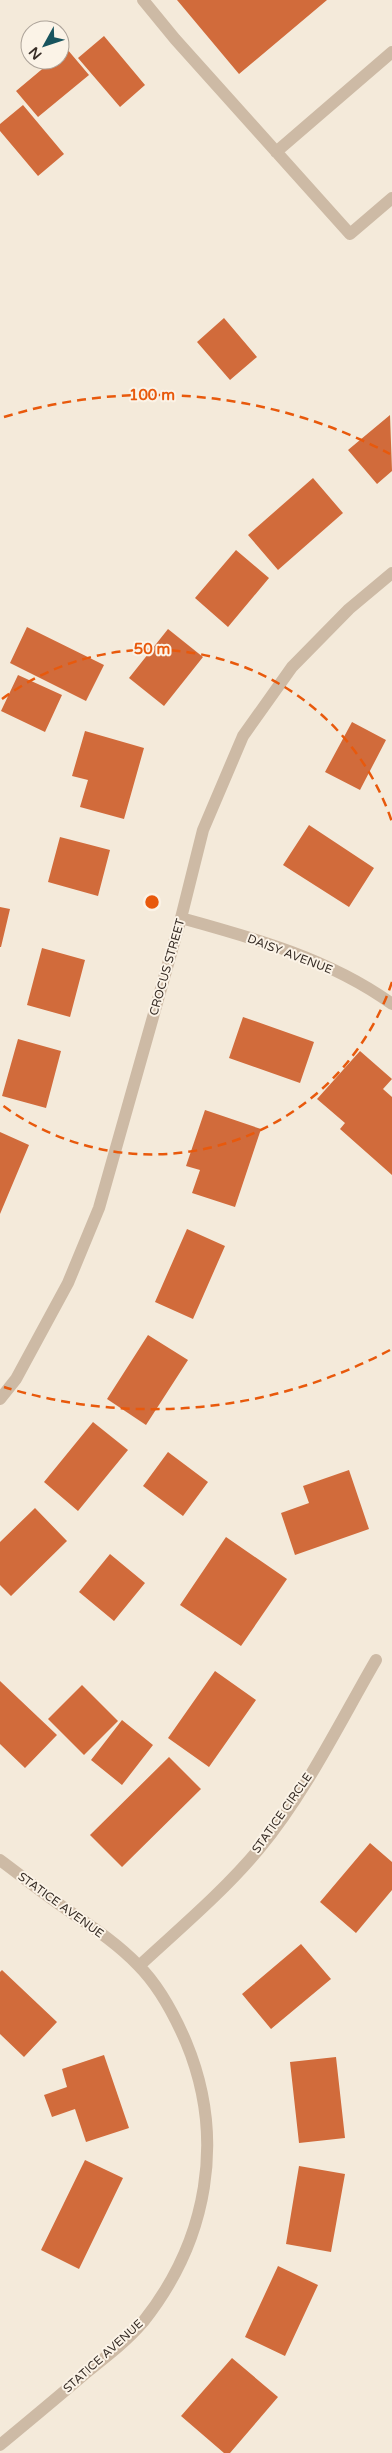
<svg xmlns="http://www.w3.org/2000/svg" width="392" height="2453" font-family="'Varela Round',sans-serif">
  <rect width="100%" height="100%" fill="#f4eada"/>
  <path fill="#d16b3b" d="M 177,0 L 327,0 L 239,74 Z
    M 104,36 L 145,85 L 120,107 L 78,58 Z
    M 67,49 L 89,75 L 38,117 L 16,91 L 53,60 L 60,60 L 60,54 Z
    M 23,105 L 64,154 L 38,176 L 0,131 L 0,124 Z
    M 224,318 L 257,357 L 230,380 L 197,342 Z
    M 390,415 L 392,471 L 377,484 L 348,450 Z
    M 313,478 L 343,513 L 278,570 L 248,535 Z
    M 236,550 L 269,578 L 228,627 L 195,598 Z
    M 27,627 L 104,665 L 86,701 L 10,663 Z
    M 168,629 L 203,657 L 164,706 L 129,678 Z
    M 18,675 L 62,695 L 45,732 L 1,711 Z
    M 352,722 L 386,740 L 360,790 L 325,772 Z
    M 85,731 L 144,748 L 124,819 L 80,807 L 88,780 L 72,776 Z
    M 309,825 L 374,868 L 349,907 L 283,865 Z
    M 60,837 L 110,850 L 98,896 L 48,882 Z
    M 0,907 L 10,909 L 1,947 L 0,947 Z
    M 42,948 L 85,960 L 70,1017 L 27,1005 Z
    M 243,1017 L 314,1042 L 300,1083 L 229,1058 Z
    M 18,1039 L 61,1051 L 46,1108 L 2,1096 Z
    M 360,1051 L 392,1079 L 383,1089 L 392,1097 L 392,1175 L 340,1129 L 345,1123 L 317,1099 Z
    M 205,1110 L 261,1129 L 235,1207 L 192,1193 L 200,1170 L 186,1166 Z
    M 0,1132 L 29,1145 L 0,1214 Z
    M 187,1229 L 225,1246 L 193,1319 L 155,1302 Z
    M 148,1335 L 188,1360 L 146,1425 L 107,1399 Z
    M 93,1422 L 128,1450 L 78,1511 L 44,1482 Z
    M 168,1452 L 208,1482 L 183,1516 L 143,1486 Z
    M 349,1470 L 369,1529 L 295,1555 L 281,1513 L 309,1503 L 303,1486 Z
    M 35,1508 L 67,1541 L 11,1596 L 0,1585 L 0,1542 Z
    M 226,1537 L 287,1579 L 241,1646 L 180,1605 Z
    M 110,1554 L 145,1583 L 114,1621 L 79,1592 Z
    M 215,1671 L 256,1700 L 209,1767 L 168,1738 Z
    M 0,1681 L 57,1735 L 25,1768 L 0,1744 Z
    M 82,1685 L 118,1721 L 84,1755 L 48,1719 Z
    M 122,1720 L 153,1745 L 122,1785 L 91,1760 Z
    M 169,1757 L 201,1789 L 122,1867 L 90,1835 Z
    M 370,1843 L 392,1862 L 392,1890 L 356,1933 L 320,1902 Z
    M 301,1944 L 331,1979 L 271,2029 L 242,1994 Z
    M 2,1970 L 57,2022 L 24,2057 L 0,2034 L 0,1972 Z
    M 104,2055 L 129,2128 L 86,2142 L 75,2109 L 52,2117 L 44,2095 L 67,2087 L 62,2069 Z
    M 336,2057 L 345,2138 L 299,2143 L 290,2062 Z
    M 85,2160 L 123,2178 L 79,2269 L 41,2250 Z
    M 299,2166 L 345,2174 L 331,2252 L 286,2244 Z
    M 278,2266 L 318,2285 L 285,2356 L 245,2337 Z
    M 232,2358 L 278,2397 L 230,2453 L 224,2453 L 181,2416 Z"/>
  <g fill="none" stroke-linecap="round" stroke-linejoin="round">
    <path stroke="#cdbaa5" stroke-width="12" d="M 143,0 L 175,39 L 350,234 L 392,198
      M 276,152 L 392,52"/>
    <path stroke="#cdbaa5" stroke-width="12" d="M 181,918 C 254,938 330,959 392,1004
      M 0,1399 L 16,1379 L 68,1283 L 99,1208 L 181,918 L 203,830 L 243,736 L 292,667 L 349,609 L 392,573
      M 0,1860 C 15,1871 30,1883 45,1894 C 77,1918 110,1936 138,1965 C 159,1986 174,2014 186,2042 C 226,2138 208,2240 143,2322 C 127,2341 106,2357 87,2372 C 58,2397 29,2421 0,2445
      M 139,1966 C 180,1928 223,1892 259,1849 C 305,1794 340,1722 376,1660"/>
  </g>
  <g fill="none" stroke="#e8590c" stroke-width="2.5" stroke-dasharray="9 6">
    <path d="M392 982A253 253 0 0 1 2 1105M2 699A253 253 0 0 1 392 822"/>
    <path d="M390 1350A507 507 0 0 1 4 1387M4 417A507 507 0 0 1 390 454"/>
  </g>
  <g text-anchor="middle" stroke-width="4" stroke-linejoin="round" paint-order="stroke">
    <g font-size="12" fill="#382e27" stroke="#fbf3e7">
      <text transform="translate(290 954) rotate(21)" y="4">DAISY AVENUE</text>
      <text transform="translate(167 967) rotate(-74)" y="4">CROCUS STREET</text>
      <text transform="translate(282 1813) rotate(-55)" y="4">STATICE CIRCLE</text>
      <text transform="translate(61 1905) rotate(36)" y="4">STATICE AVENUE</text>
      <text transform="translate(103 2356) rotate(-42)" y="4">STATICE AVENUE</text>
    </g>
  </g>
  <circle cx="152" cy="902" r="8" fill="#e8590c" stroke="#fbf3e7" stroke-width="2.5"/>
  <g font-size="15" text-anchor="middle" font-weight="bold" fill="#e8590c" stroke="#fbf3e7" stroke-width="4" stroke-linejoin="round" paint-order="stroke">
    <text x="152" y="400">100 m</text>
    <text x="152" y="654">50 m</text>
  </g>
  <g transform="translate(45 45) rotate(230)"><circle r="24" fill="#fbf3e7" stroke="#ada49a"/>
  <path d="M0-4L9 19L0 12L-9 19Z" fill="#18545e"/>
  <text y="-8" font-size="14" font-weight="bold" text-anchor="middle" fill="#382e27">N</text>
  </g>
</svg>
